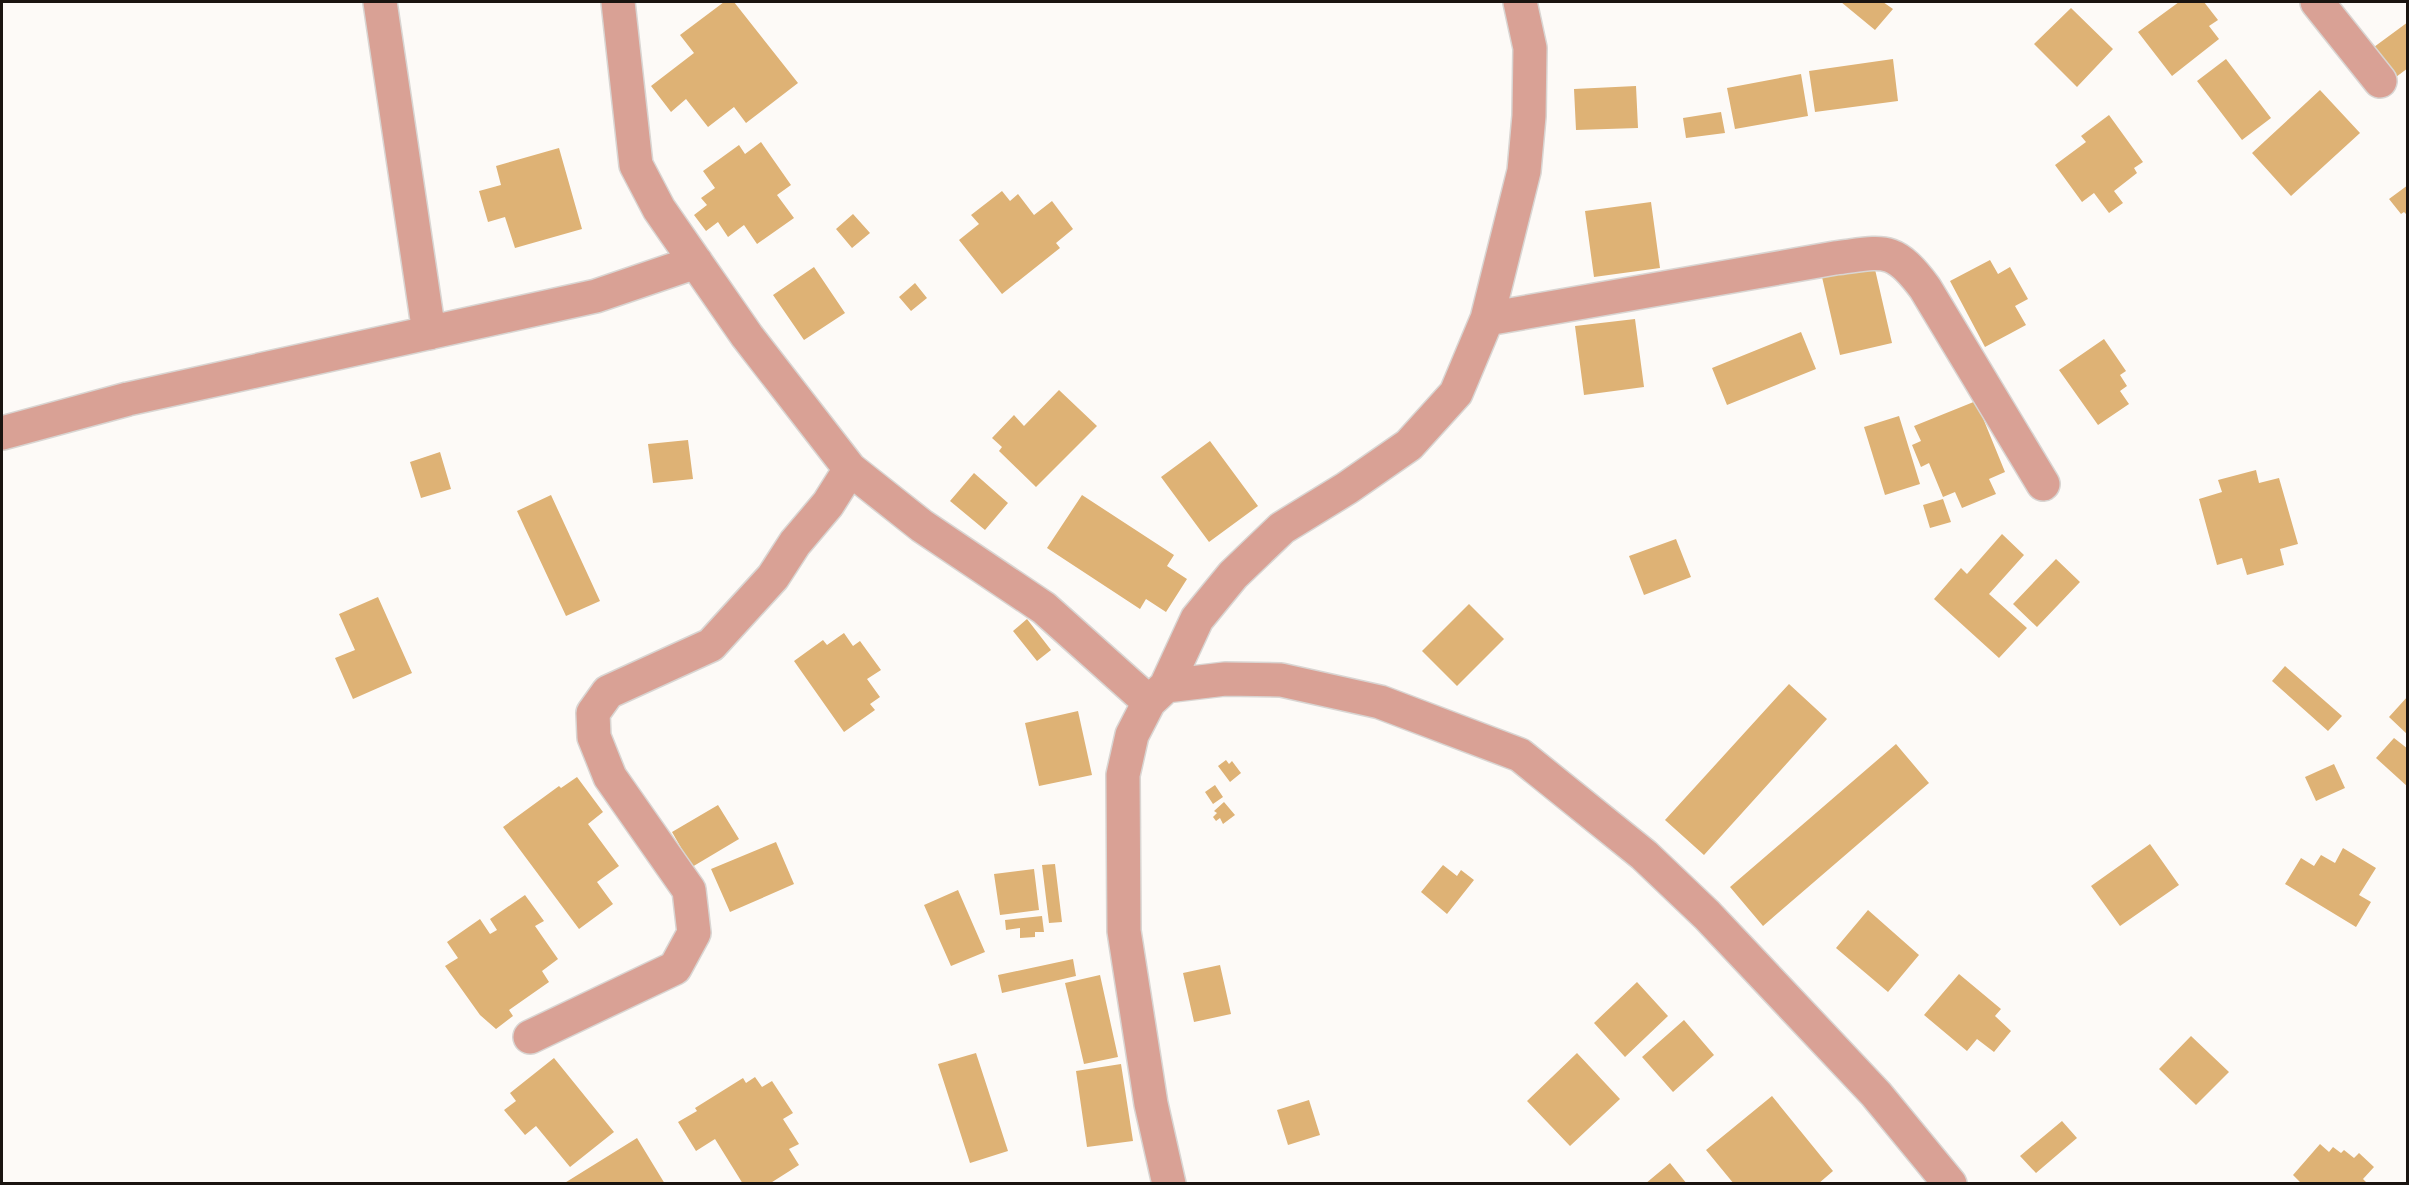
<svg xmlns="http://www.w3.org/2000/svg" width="2409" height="1185" font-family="Inter,sans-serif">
  <rect width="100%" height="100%" fill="#fdfaf7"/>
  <path fill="#deb275" d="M 724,2 L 734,2 L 798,83 L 746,123 L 734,107 L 708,127 L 686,99 L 671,112 L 651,86 L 694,53 L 680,35 Z
    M 1841,2 L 1883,2 L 1893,9 L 1875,30 Z
    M 2179,2 L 2204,2 L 2218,20 L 2209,26 L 2219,39 L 2172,76 L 2138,32 Z
    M 2071,8 L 2113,49 L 2077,87 L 2034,44 Z
    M 2408,22 L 2408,68 L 2396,77 L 2374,47 Z
    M 1893,59 L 1898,101 L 1815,112 L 1809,71 Z
    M 2226,59 L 2271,118 L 2242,140 L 2197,81 Z
    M 1801,74 L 1808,116 L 1735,129 L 1727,88 Z
    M 1636,86 L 1638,128 L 1576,130 L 1574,89 Z
    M 2320,90 L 2360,133 L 2291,196 L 2252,153 Z
    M 1721,112 L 1725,133 L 1686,138 L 1683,118 Z
    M 2109,115 L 2143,162 L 2134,168 L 2137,173 L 2114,191 L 2123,203 L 2109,213 L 2094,193 L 2082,202 L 2055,165 L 2086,142 L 2081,136 Z
    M 761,142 L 791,185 L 777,195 L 794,218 L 757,244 L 744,225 L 728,237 L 718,222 L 706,231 L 694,215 L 707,205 L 701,198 L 715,188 L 703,171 L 739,145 L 745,154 Z
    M 559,148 L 582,229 L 515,248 L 505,217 L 488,222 L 479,191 L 501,185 L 496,166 Z
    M 2408,185 L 2408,216 L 2404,212 L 2401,214 L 2389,199 Z
    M 1002,191 L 1010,201 L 1018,194 L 1034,215 L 1052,201 L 1073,229 L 1056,243 L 1060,248 L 1002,294 L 959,240 L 979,224 L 971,215 Z
    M 1651,202 L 1660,268 L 1594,277 L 1585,211 Z
    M 853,214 L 870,233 L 852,248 L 836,229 Z
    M 1990,260 L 1998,274 L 2010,267 L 2028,299 L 2015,306 L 2026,325 L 1985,347 L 1950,281 Z
    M 1874,265 L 1892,343 L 1840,355 L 1822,277 Z
    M 814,267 L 845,313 L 804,340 L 773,295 Z
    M 915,283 L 927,298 L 911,311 L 899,297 Z
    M 1635,319 L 1644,387 L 1584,395 L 1575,326 Z
    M 1801,332 L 1816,369 L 1727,405 L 1712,368 Z
    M 2104,339 L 2126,371 L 2120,375 L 2127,386 L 2120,391 L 2129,404 L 2098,425 L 2059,370 Z
    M 1059,390 L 1097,426 L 1036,487 L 999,451 L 1002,447 L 992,438 L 1014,415 L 1024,426 Z
    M 1976,401 L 2005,472 L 1989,479 L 1996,494 L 1962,508 L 1955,492 L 1943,497 L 1929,463 L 1921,467 L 1912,445 L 1921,441 L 1914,426 Z
    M 1899,416 L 1920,484 L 1885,495 L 1864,427 Z
    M 688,440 L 693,479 L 653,483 L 648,444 Z
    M 1210,441 L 1258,506 L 1209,542 L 1161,477 Z
    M 440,452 L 451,489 L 421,498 L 410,462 Z
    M 2256,470 L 2259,483 L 2279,478 L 2298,544 L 2280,549 L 2284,565 L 2247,575 L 2242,558 L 2217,565 L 2199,499 L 2222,492 L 2218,480 Z
    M 974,473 L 1008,503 L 985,530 L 950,501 Z
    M 551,495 L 600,601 L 566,616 L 517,511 Z
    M 1082,495 L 1174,555 L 1167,566 L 1187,579 L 1166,612 L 1146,599 L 1140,609 L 1047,548 Z
    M 1943,499 L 1951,522 L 1930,528 L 1923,505 Z
    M 2002,534 L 2024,555 L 1989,594 L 2027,628 L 1999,658 L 1934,599 L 1961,568 L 1967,574 Z
    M 1676,539 L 1691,577 L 1644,595 L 1629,556 Z
    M 2056,559 L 2080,582 L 2037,627 L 2013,604 Z
    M 378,597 L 412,673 L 353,699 L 335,658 L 355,650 L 339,614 Z
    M 1469,604 L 1504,639 L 1457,686 L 1422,651 Z
    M 1027,619 L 1051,650 L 1037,661 L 1013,631 Z
    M 844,633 L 853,646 L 860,641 L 881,670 L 867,679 L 880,697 L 870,704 L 875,710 L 844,732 L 794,661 L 823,640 L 827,645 Z
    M 2285,666 L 2342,716 L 2328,731 L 2272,681 Z
    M 1789,684 L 1827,719 L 1704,855 L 1665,820 Z
    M 2408,696 L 2408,735 L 2389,717 Z
    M 1078,711 L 1092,775 L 1039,786 L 1025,723 Z
    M 2394,738 L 2408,749 L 2408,787 L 2376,758 Z
    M 1896,744 L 1929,783 L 1763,926 L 1730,887 Z
    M 1226,760 L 1229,764 L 1232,761 L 1241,773 L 1230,782 L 1218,766 Z
    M 2334,764 L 2345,788 L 2316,801 L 2305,777 Z
    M 577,777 L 603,812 L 588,824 L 619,866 L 597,882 L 613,904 L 579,929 L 503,827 L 559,786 L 561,788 Z
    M 1215,785 L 1223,797 L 1213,804 L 1205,792 Z
    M 1224,802 L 1235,815 L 1223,824 L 1220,818 L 1216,821 L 1213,817 L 1217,813 L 1214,811 Z
    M 718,805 L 739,839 L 692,867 L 672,832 Z
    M 776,842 L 794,884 L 730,912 L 711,869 Z
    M 2150,844 L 2179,885 L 2120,926 L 2091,886 Z
    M 2343,848 L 2376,868 L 2359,895 L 2371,902 L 2356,927 L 2285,884 L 2301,858 L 2314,866 L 2321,855 L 2335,863 Z
    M 1055,864 L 1062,922 L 1049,923 L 1042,865 Z
    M 1443,865 L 1457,876 L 1461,870 L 1474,880 L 1447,914 L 1421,892 Z
    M 1034,869 L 1039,910 L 1000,915 L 994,874 Z
    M 958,890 L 985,952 L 951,966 L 924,905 Z
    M 525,895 L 544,921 L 535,926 L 558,959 L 542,971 L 549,982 L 509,1010 L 513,1016 L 496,1029 L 480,1015 L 445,966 L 458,958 L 447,942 L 480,919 L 490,934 L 497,930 L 490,919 Z
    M 1868,910 L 1919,955 L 1888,992 L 1836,948 Z
    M 1042,916 L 1044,932 L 1035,932 L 1035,937 L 1020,938 L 1020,928 L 1006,930 L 1005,920 Z
    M 1073,959 L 1076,976 L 1002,993 L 998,975 Z
    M 1220,965 L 1231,1014 L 1194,1022 L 1183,973 Z
    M 1959,974 L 2001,1009 L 1995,1016 L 2011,1031 L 1994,1052 L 1977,1039 L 1967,1051 L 1924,1015 Z
    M 1100,975 L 1118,1057 L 1084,1064 L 1065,983 Z
    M 1637,982 L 1668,1016 L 1625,1057 L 1594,1023 Z
    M 1684,1020 L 1714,1055 L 1673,1092 L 1642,1057 Z
    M 2191,1036 L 2229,1072 L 2196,1105 L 2159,1069 Z
    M 976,1053 L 1008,1151 L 970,1163 L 938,1064 Z
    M 1577,1053 L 1620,1099 L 1570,1146 L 1527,1101 Z
    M 554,1058 L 614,1132 L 570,1167 L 536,1126 L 525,1135 L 504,1110 L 516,1101 L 510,1093 Z
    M 1121,1064 L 1133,1141 L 1087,1147 L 1076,1071 Z
    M 755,1077 L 762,1087 L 772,1081 L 793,1113 L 783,1119 L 799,1144 L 789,1149 L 799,1165 L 769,1184 L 743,1184 L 715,1139 L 696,1151 L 678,1122 L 697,1111 L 695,1108 L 743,1078 L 746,1083 Z
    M 1772,1096 L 1833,1171 L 1818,1184 L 1734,1184 L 1706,1150 Z
    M 1309,1100 L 1320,1135 L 1288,1145 L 1277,1110 Z
    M 2062,1121 L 2077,1138 L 2036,1173 L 2020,1156 Z
    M 637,1138 L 665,1184 L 563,1184 Z
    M 2320,1144 L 2329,1152 L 2333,1147 L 2341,1153 L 2344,1150 L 2354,1158 L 2359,1153 L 2374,1167 L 2363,1179 L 2368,1184 L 2302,1184 L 2293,1175 Z
    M 1670,1163 L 1687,1184 L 1645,1184 Z"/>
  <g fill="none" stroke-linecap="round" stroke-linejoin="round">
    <defs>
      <path id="street" d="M 380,2 L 429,333
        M 618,2 L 636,165 L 659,209 L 747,336 L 850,469 L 922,526 L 1044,608 L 1149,702
        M 2317,2 L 2380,81
        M 1487,319 L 1835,258 C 1884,252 1893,245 1925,288 L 2043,484
        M 2,433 L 128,399 L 596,296 L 696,262
        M 1166,686 L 1197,619 L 1233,575 L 1282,528 L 1347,488 L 1409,445 L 1456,393 L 1487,319 L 1524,171 L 1529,116 L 1530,48 L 1520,2
        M 530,1037 L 675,968 L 694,933 L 689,890 L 610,777 L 594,737 L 593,713 L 608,692 L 711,645 L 773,577 L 795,543 L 828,504 L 850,469
        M 1169,1184 L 1151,1104 L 1124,931 L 1123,775 L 1132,735 L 1149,702 L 1166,686 L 1225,679 L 1281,680 L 1380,702 L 1520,755 L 1644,855 L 1707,915 L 1876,1094 L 1950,1184"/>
    </defs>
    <use href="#street" stroke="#d9d5d2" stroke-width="36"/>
    <use href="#street" stroke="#d9a195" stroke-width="33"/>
  </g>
  <rect width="2409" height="1185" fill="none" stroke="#1a1410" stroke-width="6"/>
</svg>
